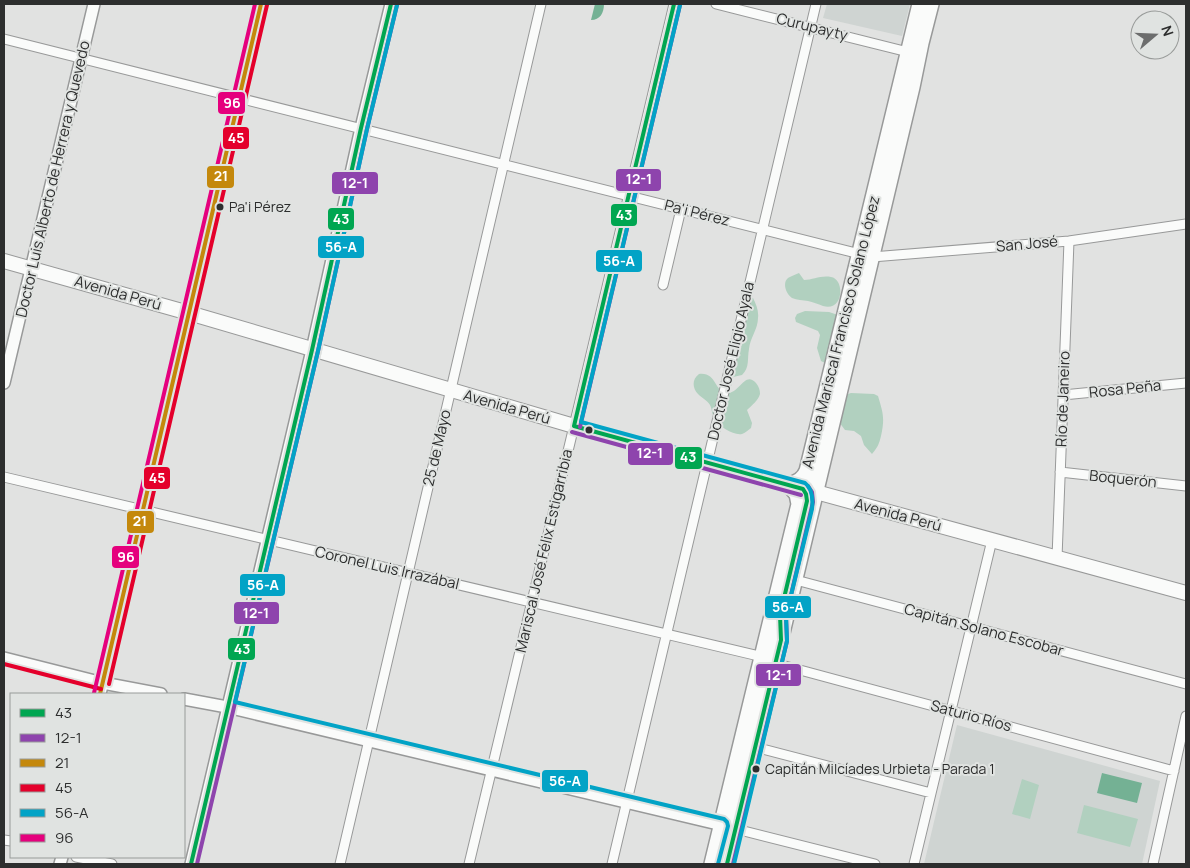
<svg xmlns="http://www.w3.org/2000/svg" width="1190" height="868" font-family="Manrope,sans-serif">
  <rect width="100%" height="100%" fill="#e1e2e1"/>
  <path fill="#cfd4d2" d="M 827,4 L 910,4 L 902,36 L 823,18 Z
    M 957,725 L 1160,781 L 1142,864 L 924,864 Z"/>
  <path fill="#b1d0bf" d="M 799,273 L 804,280 C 813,280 821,275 831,277 C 845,279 844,312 823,306 C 818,304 813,302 808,301 C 803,300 797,300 792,298 C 786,294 782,283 788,278 C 791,276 795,275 799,273 Z
    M 749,298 L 753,298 C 756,304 759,311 758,318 C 758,329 750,338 749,349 C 747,359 750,367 742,375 L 733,377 L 730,368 L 734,360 L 741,355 L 737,352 L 744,329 L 743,306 Z
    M 805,311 L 829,312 L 838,315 L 830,362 L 825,363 L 821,361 L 817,348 L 820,335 L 818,331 L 796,322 L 795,318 L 797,314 Z
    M 699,374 C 717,372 714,392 727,393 C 739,394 745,370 756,383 C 759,387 760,390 760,394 C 758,401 752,405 747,410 L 752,423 L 751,428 C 748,430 745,433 742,434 C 734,436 719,426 715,420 C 712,415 712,409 710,405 C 707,400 702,398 698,394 C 692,388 692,379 699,374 Z
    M 851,393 L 874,394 L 878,396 C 883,413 885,418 881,436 C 879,444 878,447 872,454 L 864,445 L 861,436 L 854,431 L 845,430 L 839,422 L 842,396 Z
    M 1022,779 L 1039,785 L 1030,819 L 1012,814 Z
    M 1084,805 L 1138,819 L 1130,847 L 1077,833 Z"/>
  <path fill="#74b194" d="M 595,4 L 604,4 C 604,13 600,20 591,20 Z
    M 1102,773 L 1142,783 L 1137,803 L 1097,793 Z"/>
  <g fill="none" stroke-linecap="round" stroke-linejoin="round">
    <defs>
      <path id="minor" d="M 716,4 L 908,52
        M 4,39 L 872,257 L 1069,241 L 1186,224
        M 663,285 L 681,209
        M 1063,395 L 1186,383
        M 1060,472 L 1186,486
        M 4,477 L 763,657 L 774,663 L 1174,771
        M 1057,558 L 1069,241
        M 792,579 L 1186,684
        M 755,747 L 931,793
        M 732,828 L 875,864
        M 4,840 L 11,841
        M 76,857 L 112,864
        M 340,864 L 541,4
        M 469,864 L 574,426 L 674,4
        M 612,864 L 816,4
        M 914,864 L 992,540
        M 1153,864 L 1186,716"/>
      <path id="tertiary" d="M 4,383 L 94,4
        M 4,658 L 103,683 L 161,694
        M 100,694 L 261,4
        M 184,699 L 227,707 L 722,825
        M 60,864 L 62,857
        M 191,864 L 312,350 L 361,128 L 391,4"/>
      <path id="primary" d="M 4,261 L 189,313 L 574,426 L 1186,593"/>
      <path id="trunk" d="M 799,504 L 797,494 L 789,485 C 798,483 804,479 807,471
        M 712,864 L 920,4
        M 727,864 L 912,87 L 921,43 L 931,4"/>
    </defs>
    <use href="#minor" stroke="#989999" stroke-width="11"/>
    <use href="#tertiary" stroke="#989999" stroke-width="14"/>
    <use href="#primary" stroke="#989999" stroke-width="16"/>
    <use href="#trunk" stroke="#989999" stroke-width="18"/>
    <use href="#minor" stroke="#fafbfa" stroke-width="9"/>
    <use href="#tertiary" stroke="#fafbfa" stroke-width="11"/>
    <use href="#primary" stroke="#fafbfa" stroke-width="14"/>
    <use href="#trunk" stroke="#fafbfa" stroke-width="15"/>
    <defs>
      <path id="bus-1" d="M 574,426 L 674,4
        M 574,426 L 803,489
        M 191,864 L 312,350 L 361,128 L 391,4
        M 727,864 L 781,640 L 780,615 L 807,501 L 806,494 L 803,489"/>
      <path id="bus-2" d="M 580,427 L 680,5
        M 572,432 L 801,495
        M 197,864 L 318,351 L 367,129 L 397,5
        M 733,864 L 787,641 L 786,616 L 813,502 L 812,492 L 808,486"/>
      <path id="bus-3" d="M 100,694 L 261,4"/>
      <path id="bus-4" d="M 4,664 L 101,689
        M 109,684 L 267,5"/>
      <path id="bus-5" d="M 397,5 L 367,129 L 318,351 L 235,702 L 724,819 L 727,822 L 728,826 L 718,864
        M 680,5 L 581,422 L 805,483 C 813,489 813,500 812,509 L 786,616 L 787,641 L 734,864"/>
      <path id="bus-6" d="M 94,693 L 255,4"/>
    </defs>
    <use href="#bus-1" stroke="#e0e3e1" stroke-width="8"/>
    <use href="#bus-2" stroke="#e0e3e1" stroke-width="8"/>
    <use href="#bus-3" stroke="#e0e3e1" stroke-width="8"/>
    <use href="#bus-4" stroke="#e0e3e1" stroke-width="8"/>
    <use href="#bus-5" stroke="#e0e3e1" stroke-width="8"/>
    <use href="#bus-6" stroke="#e0e3e1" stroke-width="8"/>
    <use href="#bus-1" stroke="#00a651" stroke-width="4"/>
    <use href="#bus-2" stroke="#8e44ad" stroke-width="4"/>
    <use href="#bus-3" stroke="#c4880c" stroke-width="4"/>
    <use href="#bus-4" stroke="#e4002b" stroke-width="4"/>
    <use href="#bus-5" stroke="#02a3c6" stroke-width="4"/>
    <use href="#bus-6" stroke="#e5007d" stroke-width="4"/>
  </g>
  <g fill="#2d2e2e" stroke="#e0e3e1" stroke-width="2">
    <circle cx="220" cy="207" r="4.5"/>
    <circle cx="589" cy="430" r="4.5"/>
    <circle cx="756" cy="769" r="4.5"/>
  </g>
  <g text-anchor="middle" stroke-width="4" stroke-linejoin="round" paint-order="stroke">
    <g font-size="14" fill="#2d2e2e" stroke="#e0e3e1" text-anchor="start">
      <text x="229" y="212">Pa'i Pérez</text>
      <text x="765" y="774">Capitán Milcíades Urbieta - Parada 1</text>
    </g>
    <g font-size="15" fill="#2d2e2e" stroke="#e0e3e1">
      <text transform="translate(812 27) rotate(14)" y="5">Curupayty</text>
      <text transform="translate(53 179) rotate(-77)" y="5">Doctor Luis Alberto de Herrera y Quevedo</text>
      <text transform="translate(697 213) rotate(14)" y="5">Pa'i Pérez</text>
      <text transform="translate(1027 244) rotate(-5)" y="5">San José</text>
      <text transform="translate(118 293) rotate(16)" y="5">Avenida Perú</text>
      <text transform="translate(841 332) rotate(-76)" y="5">Avenida Mariscal Francisco Solano López</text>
      <text transform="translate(731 361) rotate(-77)" y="5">Doctor José Eligio Ayala</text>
      <text transform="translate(1125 389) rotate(-6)" y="5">Rosa Peña</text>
      <text transform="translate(1063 399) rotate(-88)" y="5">Río de Janeiro</text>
      <text transform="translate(507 407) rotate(16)" y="5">Avenida Perú</text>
      <text transform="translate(437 448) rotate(-77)" y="5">25 de Mayo</text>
      <text transform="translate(1123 479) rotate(6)" y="5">Boquerón</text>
      <text transform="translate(898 515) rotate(15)" y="5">Avenida Perú</text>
      <text transform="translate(544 551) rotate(-77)" y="5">Mariscal José Félix Estigarribia</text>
      <text transform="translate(387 568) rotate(13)" y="5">Coronel Luis Irrazábal</text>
      <text transform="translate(984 630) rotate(15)" y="5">Capitán Solano Escobar</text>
      <text transform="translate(971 716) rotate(15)" y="5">Saturio Ríos</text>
    </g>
  </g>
  <g stroke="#e0e3e1" stroke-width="2">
    <rect x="217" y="91" width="29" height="24" rx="5" fill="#e5007d"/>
    <rect x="222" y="126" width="28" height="24" rx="5" fill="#e4002b"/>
    <rect x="206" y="165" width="29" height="24" rx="5" fill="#c4880c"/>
    <rect x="615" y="168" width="47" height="24" rx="5" fill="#8e44ad"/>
    <rect x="331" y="171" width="48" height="24" rx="5" fill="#8e44ad"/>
    <rect x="610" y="203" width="28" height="24" rx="5" fill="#00a651"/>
    <rect x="327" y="207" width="28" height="24" rx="5" fill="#00a651"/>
    <rect x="317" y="235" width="48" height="24" rx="5" fill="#02a3c6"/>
    <rect x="595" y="249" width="48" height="24" rx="5" fill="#02a3c6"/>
    <rect x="627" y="442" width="47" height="24" rx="5" fill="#8e44ad"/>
    <rect x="674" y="446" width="29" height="24" rx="5" fill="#00a651"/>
    <rect x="143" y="466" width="28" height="24" rx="5" fill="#e4002b"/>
    <rect x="126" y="510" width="29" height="24" rx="5" fill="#c4880c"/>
    <rect x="111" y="545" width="29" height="24" rx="5" fill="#e5007d"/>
    <rect x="239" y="573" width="47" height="24" rx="5" fill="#02a3c6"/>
    <rect x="764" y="595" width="48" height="24" rx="5" fill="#02a3c6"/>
    <rect x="233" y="601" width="47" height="24" rx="5" fill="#8e44ad"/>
    <rect x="227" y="637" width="29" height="24" rx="5" fill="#00a651"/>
    <rect x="755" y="663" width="47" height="24" rx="5" fill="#8e44ad"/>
    <rect x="541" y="769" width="48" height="24" rx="5" fill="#02a3c6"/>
  </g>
  <g font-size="14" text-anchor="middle" font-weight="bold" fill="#fff">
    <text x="232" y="108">96</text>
    <text x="236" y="143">45</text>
    <text x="221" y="181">21</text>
    <text x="639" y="184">12-1</text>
    <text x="355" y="188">12-1</text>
    <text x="624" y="220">43</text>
    <text x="341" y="224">43</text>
    <text x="341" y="252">56-A</text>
    <text x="619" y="266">56-A</text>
    <text x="650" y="458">12-1</text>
    <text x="688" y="462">43</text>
    <text x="157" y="483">45</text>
    <text x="140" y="526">21</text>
    <text x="126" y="562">96</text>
    <text x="263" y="590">56-A</text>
    <text x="788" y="612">56-A</text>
    <text x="256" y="618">12-1</text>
    <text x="242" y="654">43</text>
    <text x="779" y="680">12-1</text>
    <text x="565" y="786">56-A</text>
  </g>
  <rect width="1190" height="868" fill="none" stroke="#2d2e2e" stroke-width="10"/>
  <rect x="10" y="693" width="175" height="165" fill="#e0e3e1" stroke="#989b99"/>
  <rect x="20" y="709" width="25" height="8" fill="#00a651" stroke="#989b99"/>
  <text x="55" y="718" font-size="15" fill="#2d2e2e">43</text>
  <rect x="20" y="734" width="25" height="8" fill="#8e44ad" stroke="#989b99"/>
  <text x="55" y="743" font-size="15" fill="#2d2e2e">12-1</text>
  <rect x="20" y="759" width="25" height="8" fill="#c4880c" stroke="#989b99"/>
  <text x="55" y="768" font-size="15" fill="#2d2e2e">21</text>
  <rect x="20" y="784" width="25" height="8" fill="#e4002b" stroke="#989b99"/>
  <text x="55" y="793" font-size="15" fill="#2d2e2e">45</text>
  <rect x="20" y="809" width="25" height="8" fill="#02a3c6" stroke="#989b99"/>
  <text x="55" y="818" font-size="15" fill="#2d2e2e">56-A</text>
  <rect x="20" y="834" width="25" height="8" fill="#e5007d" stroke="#989b99"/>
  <text x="55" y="843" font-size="15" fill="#2d2e2e">96</text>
  <g transform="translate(1155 35) rotate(71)"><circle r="24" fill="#e0e3e1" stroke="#989b99"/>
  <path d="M0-4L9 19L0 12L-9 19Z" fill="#6c6d6d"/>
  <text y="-8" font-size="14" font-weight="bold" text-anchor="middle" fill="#2d2e2e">N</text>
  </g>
</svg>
